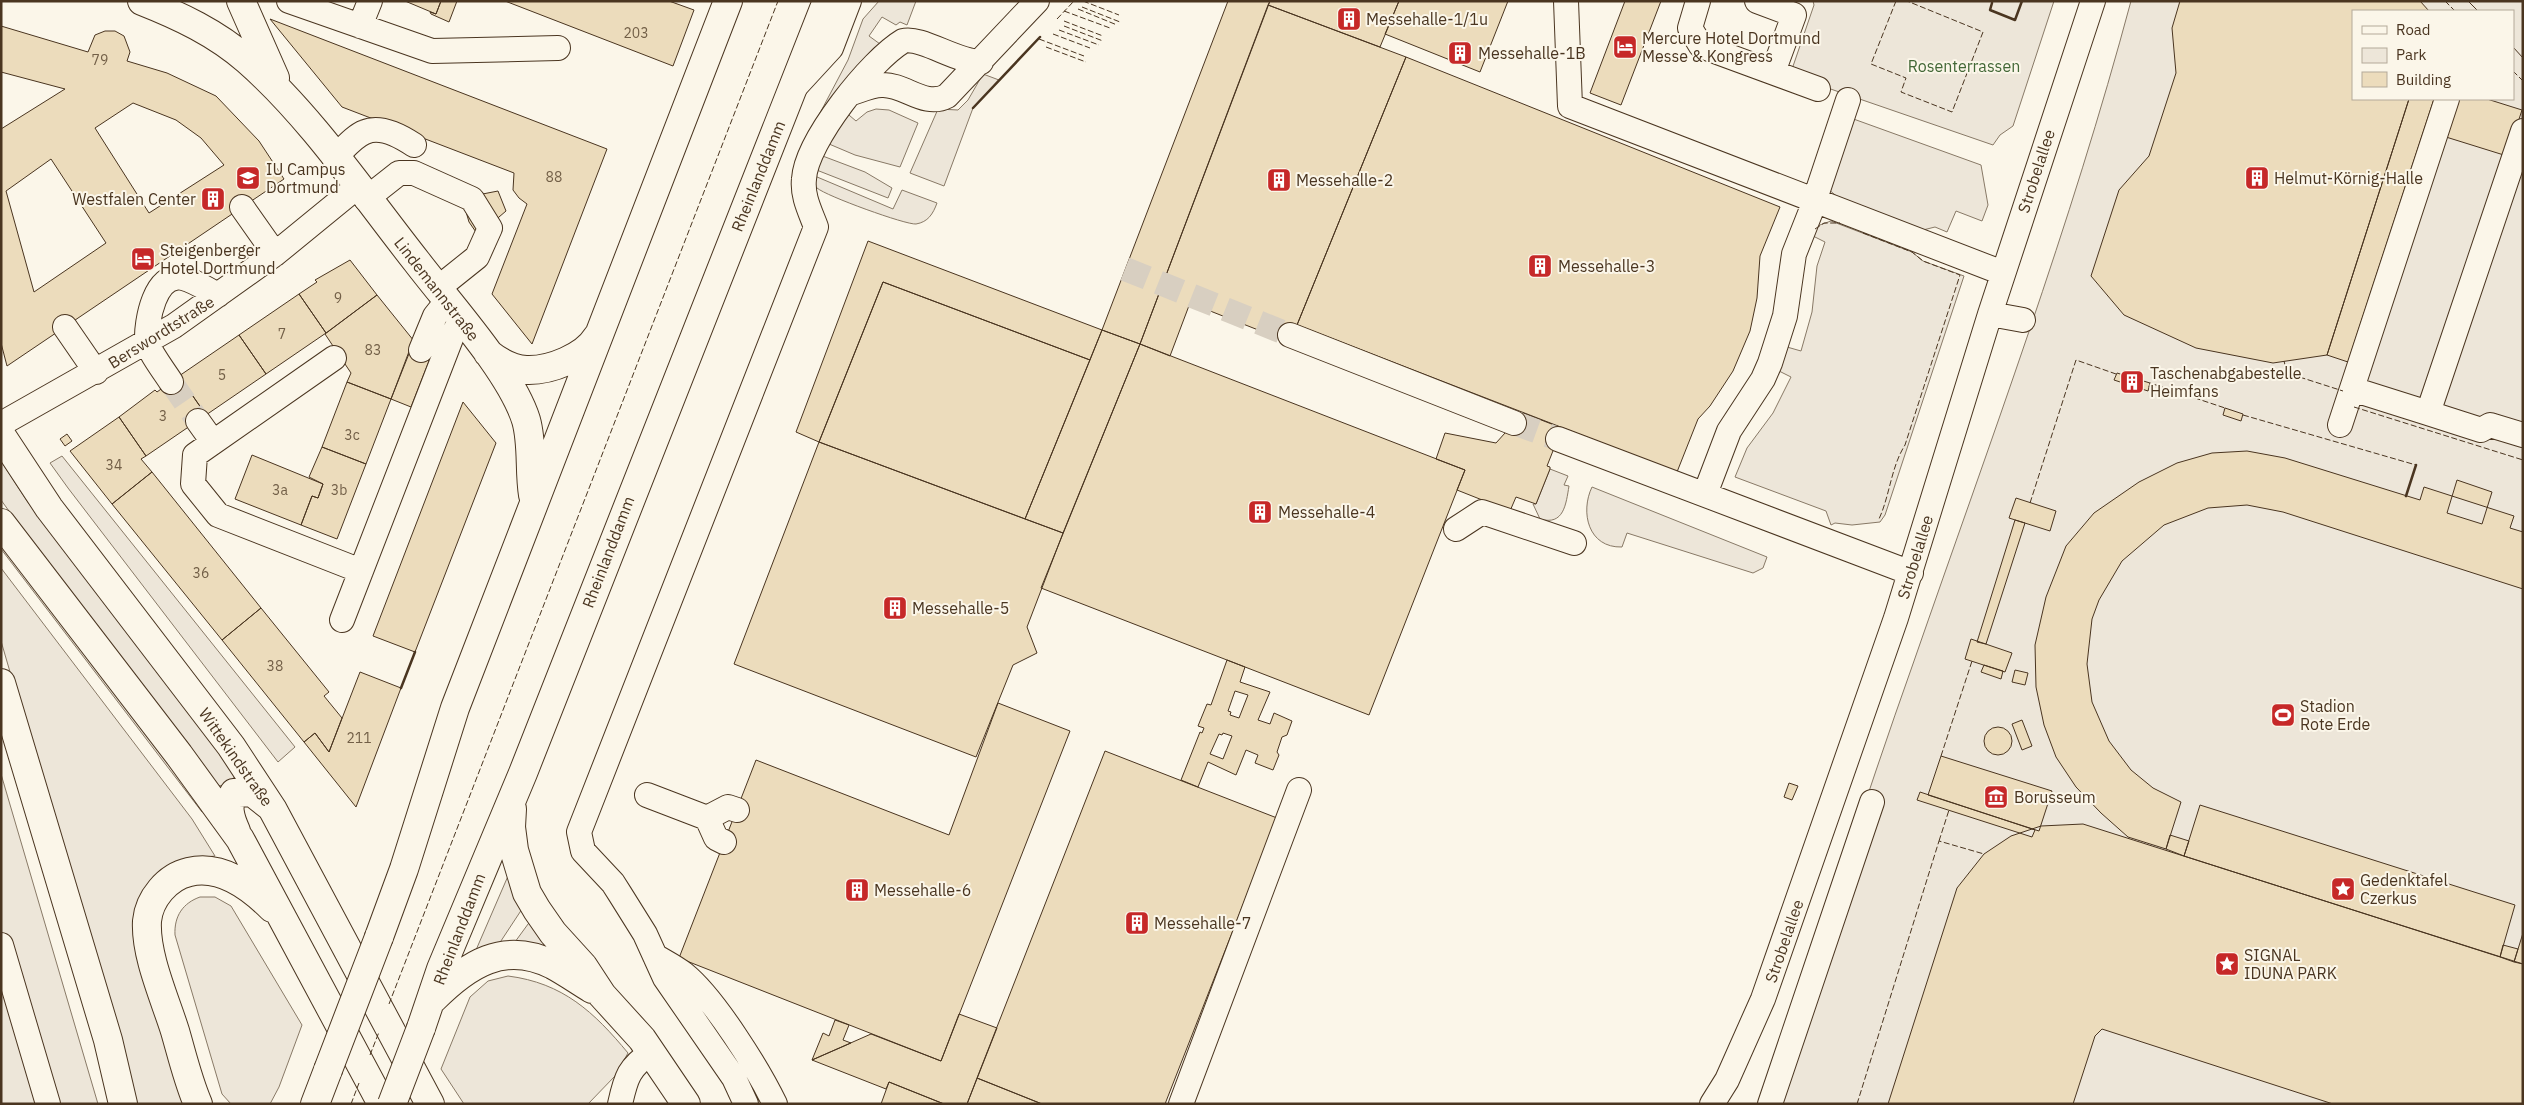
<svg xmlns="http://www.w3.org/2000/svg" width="2524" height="1105" font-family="'IBM Plex Sans',sans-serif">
  <rect width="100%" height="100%" fill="#fbf6e9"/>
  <path fill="#ede6d9" stroke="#887966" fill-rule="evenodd" d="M 879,1 L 916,1 L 907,25 L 900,22 L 896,25 L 882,17 L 869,36 L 880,44 L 823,115 L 820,113 L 848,60 L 863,19 Z
    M 1813,1 L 2054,1 L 2013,126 L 2000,135 L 1993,145 L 1790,75 L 1814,5 Z
    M 2131,1 L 2523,1 L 2523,1104 L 1767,1104 C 1815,956 1862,807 1914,661 C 1990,442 2071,225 2131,1 ZM 2353,11 L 2513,11 L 2513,99 L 2353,99 Z
    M 983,74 L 999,80 L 973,108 L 944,186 L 910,173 L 938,109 L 958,110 L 968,100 Z
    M 876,109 L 889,110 L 918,123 L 900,167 L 855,155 L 822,141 L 843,110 L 856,121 L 867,112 Z
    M 1848,117 L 1981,165 L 1988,205 L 1982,221 L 1956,211 L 1947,232 L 1935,227 L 1923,230 L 1841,200 L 1827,188 Z
    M 820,155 L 865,172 L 892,188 L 888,198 L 814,169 Z
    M 810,174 L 893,209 L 902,190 L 937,203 C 933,214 928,222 916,224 C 906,225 826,196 817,188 C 813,185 812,179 810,174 Z
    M 1831,221 L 1912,252 L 1923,261 L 1964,276 L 1885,515 L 1880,522 L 1852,525 L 1835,523 L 1831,525 L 1826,511 L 1735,477 L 1747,448 L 1773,413 L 1791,377 L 1777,370 L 1787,347 L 1801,351 L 1812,312 L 1817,266 L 1825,242 L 1811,235 L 1817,226 Z
    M 62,456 L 295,747 L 278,762 L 68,488 L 50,463 Z
    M 1,461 L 27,501 L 237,775 L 225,785 L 218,786 L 38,551 L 1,500 Z
    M 1550,469 L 1568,476 L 1564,485 L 1569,486 C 1566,504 1564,526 1540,519 L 1533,504 L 1536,504 Z
    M 1592,487 L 1767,557 L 1763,568 L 1753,573 L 1627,533 L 1622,547 C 1588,548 1580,512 1592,487 Z
    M 1,545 L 205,810 L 202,812 L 1,549 Z
    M 1,568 L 192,819 L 215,856 L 183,860 L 152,881 L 183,1104 L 136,1104 L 1,641 Z
    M 1,774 L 98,1104 L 1,1104 Z
    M 508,876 L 524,906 L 497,947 L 476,950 Z
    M 200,897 L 215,897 L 231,906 L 302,1025 L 279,1087 L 270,1104 L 231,1104 L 222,1094 L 175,935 C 174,916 183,903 200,897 Z
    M 531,920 L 550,949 L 512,946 Z
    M 508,976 C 563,983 594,1012 628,1053 L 615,1076 L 588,1104 L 464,1104 L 441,1069 L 470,997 L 488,981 Z"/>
  <path fill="#ecdcbc" stroke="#4a3520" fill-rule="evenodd" d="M 405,1 L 441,1 L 436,14 Z
    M 441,1 L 457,1 L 449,22 L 431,14 L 430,12 L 436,14 Z
    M 505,1 L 669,1 L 694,10 L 673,66 Z
    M 1228,1 L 1270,1 L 1140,344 L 1102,330 Z
    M 1270,1 L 1399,1 L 1380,47 L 1268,5 Z
    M 1399,1 L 1508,1 L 1480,72 L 1385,34 Z
    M 1625,1 L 1661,1 L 1621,105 L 1590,93 Z
    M 2180,1 L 2420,1 L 2429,11 L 2353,11 L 2353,99 L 2409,99 L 2327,355 L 2273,363 L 2196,348 L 2124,315 L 2091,276 L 2119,190 L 2149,156 L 2176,73 L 2172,28 Z
    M 1268,5 L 1406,57 L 1297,325 L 1286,341 L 1190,303 L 1170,356 L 1140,344 Z
    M 270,19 L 607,149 L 532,344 L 492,294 L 527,204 L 519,198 L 513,190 L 514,173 L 342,107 Z
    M 1,26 L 88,52 L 95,35 L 105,31 L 115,31 L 124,36 L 130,52 L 127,61 L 167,73 L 216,96 L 259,141 L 284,179 L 7,366 L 1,343 L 1,129 L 65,89 L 1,72 ZM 133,103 L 176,120 L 201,138 L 224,165 L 149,213 L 95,128 ZM 51,159 L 106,243 L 34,292 L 6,191 Z
    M 1406,57 L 1780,207 L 1760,256 L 1757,298 L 1750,331 L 1733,371 L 1710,406 L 1698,419 L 1677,472 L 1297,325 Z
    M 2409,99 L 2434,99 L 2348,362 L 2327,355 Z
    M 2459,99 L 2487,99 L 2522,110 L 2507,156 L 2446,137 Z
    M 498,191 L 506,211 L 478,235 L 469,222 L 462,198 Z
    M 868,241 L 1102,330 L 1090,360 L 883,282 L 819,442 L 796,432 Z
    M 350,260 L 377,295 L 326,333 L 299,294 L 317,282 L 315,280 Z
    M 883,282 L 1090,360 L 1025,519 L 819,442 Z
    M 299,294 L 326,333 L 266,374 L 239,335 Z
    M 377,295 L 414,341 L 391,399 L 347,382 L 351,373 L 325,334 Z
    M 1102,330 L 1140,344 L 1063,533 L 1025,519 Z
    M 239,335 L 266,374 L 206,415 L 179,376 Z
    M 413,341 L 429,361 L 411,407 L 391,399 Z
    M 1140,344 L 1465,470 L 1369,715 L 1041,588 Z
    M 2117,373 L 2150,383 L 2148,391 L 2114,380 Z
    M 179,376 L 206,415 L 146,456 L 119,417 L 155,390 L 157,392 Z
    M 347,382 L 391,399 L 366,464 L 322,447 Z
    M 463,402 L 496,443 L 415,652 L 373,636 Z
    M 2225,408 L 2243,414 L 2241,421 L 2223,415 Z
    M 1523,413 L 1562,428 L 1547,466 L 1550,467 L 1550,469 L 1536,504 L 1516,497 L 1510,511 L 1457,490 L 1465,470 L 1436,459 L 1445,433 L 1496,443 Z
    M 119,417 L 146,456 L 141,459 L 152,472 L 112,504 L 70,451 Z
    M 67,434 L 72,441 L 65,446 L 60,439 Z
    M 819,442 L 1063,533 L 1027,627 L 1037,653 L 1013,665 L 976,757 L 734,664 Z
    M 322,447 L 366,464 L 337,539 L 301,525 L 312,496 L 318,498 L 323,484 L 309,477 Z
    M 2247,451 L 2285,458 L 2420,500 L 2424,487 L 2514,516 L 2510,528 L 2523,532 L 2523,589 L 2283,512 L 2247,505 L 2208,508 L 2164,525 L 2122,561 L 2099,600 L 2092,619 L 2087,664 L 2092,702 L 2109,741 L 2131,770 L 2153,788 L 2181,802 L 2166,849 L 2128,837 L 2101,813 L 2076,787 L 2056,757 L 2044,725 L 2036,687 L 2035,645 L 2046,597 L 2066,546 L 2094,513 L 2139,482 L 2177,463 L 2212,453 Z
    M 252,455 L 323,484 L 318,498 L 312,496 L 301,525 L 235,499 Z
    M 152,472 L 261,608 L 222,640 L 112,504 Z
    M 2457,480 L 2492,492 L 2482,524 L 2447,513 Z
    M 2016,498 L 2056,511 L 2050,531 L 2009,518 Z
    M 2015,520 L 2025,523 L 1986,644 L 1977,642 Z
    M 261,608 L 329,692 L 324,696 L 342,718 L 329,752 L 315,733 L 304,742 L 222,640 Z
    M 1971,639 L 2012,653 L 2005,672 L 1965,659 Z
    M 1227,660 L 1245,667 L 1240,682 L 1270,692 L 1258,720 L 1270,724 L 1274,713 L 1292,721 L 1287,735 L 1282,737 L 1277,752 L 1279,755 L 1273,770 L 1255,763 L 1258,755 L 1246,750 L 1236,775 L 1208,762 L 1198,787 L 1181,780 L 1200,732 L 1202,733 L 1204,728 L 1198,726 L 1207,704 L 1211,705 ZM 1235,691 L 1248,695 L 1239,718 L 1230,715 L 1231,712 L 1228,711 ZM 1223,733 L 1232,736 L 1223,759 L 1210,754 L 1219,734 L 1222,735 Z
    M 1984,665 L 2003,671 L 2001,679 L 1981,672 Z
    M 2015,670 L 2028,673 L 2025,685 L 2012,682 Z
    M 360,672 L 401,688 L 356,807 L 304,742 L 315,733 L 329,752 Z
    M 998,703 L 1070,731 L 941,1061 L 679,958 L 756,760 L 949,835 Z
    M 2022,720 L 2032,746 L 2022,750 L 2012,724 Z
    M1984 741a14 14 0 1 1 28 0a14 14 0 1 1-28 0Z
    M 1105,751 L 1277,818 L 1165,1104 L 1042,1104 L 977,1078 Z
    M 1941,756 L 2052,791 L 2039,831 L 1928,795 Z
    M 1789,783 L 1798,786 L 1792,800 L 1784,797 Z
    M 1920,792 L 2035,830 L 2032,837 L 1917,800 Z
    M 2200,805 L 2515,905 L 2500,957 L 2184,856 Z
    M 2083,824 L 2523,964 L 2523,1104 L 2333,1104 L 2102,1029 L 2095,1036 L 2073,1104 L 1888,1104 L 1957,888 L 1984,854 L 2011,836 L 2041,826 Z
    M 2170,835 L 2189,841 L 2184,856 L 2166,849 Z
    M 2523,933 L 2523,964 L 2514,962 Z
    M 2503,945 L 2518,949 L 2514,962 L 2500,957 Z
    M 959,1014 L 997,1028 L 967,1104 L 944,1104 L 889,1082 L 886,1089 L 812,1060 L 871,1034 L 941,1061 Z
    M 835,1020 L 849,1025 L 843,1040 L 851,1043 L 812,1060 L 823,1033 L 829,1036 Z
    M 977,1078 L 1042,1104 L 967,1104 Z
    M 889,1082 L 944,1104 L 881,1104 Z"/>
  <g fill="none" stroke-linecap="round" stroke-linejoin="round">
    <path stroke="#d8cfc1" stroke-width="24" stroke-dasharray="24 12" stroke-linecap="butt" d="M 1125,269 L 1290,335
      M 171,382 L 198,421
      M 1514,423 L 1558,439"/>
    <defs>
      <path id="minor" d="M 289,1 L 432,51 L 558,48
        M 1566,1 L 1570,106 L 2003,273
        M 1698,1 L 1690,28 L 1701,46 L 1818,89
        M 1757,1 L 1794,15 L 1773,72
        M 360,26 L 370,1
        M 796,86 L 831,48 L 849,1
        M 852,93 C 861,90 872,85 882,85 C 905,84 924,108 947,96 L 1037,1
        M 334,158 C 343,150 354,136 365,132 C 381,125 402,137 414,145
        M 366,199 L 399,173 L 414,173 L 472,199 L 490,228 L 477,257 L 437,289
        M 242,207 L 275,254
        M 1990,314 L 2023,320
        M 65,327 L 96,372
        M 1290,335 L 1514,423
        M 421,350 L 435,316 L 447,301
        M 334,358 L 195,455 L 193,484 L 218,515 L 361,571
        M 171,382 C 166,374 148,350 147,341 C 146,322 155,271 183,278 C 195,281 208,290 218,295
        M 2352,389 L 2428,413 L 2523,131
        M 2428,413 L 2481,430 L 2490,425 L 2523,435
        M 198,421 L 213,442
        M 1,424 L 174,326 L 275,254 L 357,187
        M 2340,425 L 2447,99
        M 1558,439 L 1911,573
        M 1705,494 L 1729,431 L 1763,379 L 1770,363 L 1785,316 L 1794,254 L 1811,211 L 1848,100
        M 1456,529 L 1482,512 L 1574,543
        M 342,620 L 452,336 L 461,319
        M 647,795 L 707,818 L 716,838 L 724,842
        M 707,818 L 728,807 L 737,810
        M 1,945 L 48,1104
        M 655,956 C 665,962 675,967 684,974 C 714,998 758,1069 775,1104
        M 620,1104 C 626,1077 629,1067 652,1052
        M 746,1104 L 734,1078 L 665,978 L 645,934 L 620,894 L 613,883 L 583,851 L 579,832 L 816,227 C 810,211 802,196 804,179 C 806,141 871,60 903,41 C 921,36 956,62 981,62
        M 1181,1104 L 1299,790
        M 1712,1104 L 1727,1080 L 1763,999 L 1896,618 L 1990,314 L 2093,1
        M 1770,1104 L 1872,802"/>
      <path id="major" d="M 142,1 C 180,16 216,33 247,60 C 311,116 364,195 417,262 C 449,304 511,372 526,420 C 533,444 529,471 533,495
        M 241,1 L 275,78
        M 488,353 C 499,362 511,369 526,370 C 550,371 585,357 597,337
        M 1,435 L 49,508 L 231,746 L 273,810 L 430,1104
        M 1,523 L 179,755 L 240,839 L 382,1104
        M 1,683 L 108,1040 L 123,1104
        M 512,809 L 511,827 L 514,850 L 527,893 L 537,910 L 553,933 L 583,966 L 602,995 L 642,1039 L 686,1104
        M 236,831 C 230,818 226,805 234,793 L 252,792 L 271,807
        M 379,937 L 404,869 L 455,708 L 728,1
        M 433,999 C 467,965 504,940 553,965 C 566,972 579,981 592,989
        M 421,1028 L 441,969 L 523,773 L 827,1
        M 198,1104 C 188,1081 182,1055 175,1031 C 165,999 145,955 147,921 C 149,899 167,877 189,872 C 221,864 250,886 272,908
        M 315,1104 L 328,1070"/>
    </defs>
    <use href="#minor" stroke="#4a3520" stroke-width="26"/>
    <use href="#major" stroke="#4a3520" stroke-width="30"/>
    <use href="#minor" stroke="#fbf6e9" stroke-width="24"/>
    <use href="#major" stroke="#fbf6e9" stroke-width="28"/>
    <path stroke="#4a3520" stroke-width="1" d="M 2468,1 L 2478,11
      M 2513,47 L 2523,58"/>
    <defs>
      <path id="major-bridge" d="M 328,1070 L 379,937
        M 392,1104 L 421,1028"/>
    </defs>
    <use href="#major-bridge" stroke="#4a3520" stroke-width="30" stroke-linecap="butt"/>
    <use href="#major-bridge" stroke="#fbf6e9" stroke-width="28"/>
    <path stroke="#4a3520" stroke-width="1" stroke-dasharray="6 2.5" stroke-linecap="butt" d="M 1083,1 L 1119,15
      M 1896,1 L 1871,64 L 1906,78 L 1901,92 L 1952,112 L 1983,32 L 1907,1
      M 2445,1 L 2455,11
      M 1082,7 L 1120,22
      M 1078,9 L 1117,25
      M 1064,11 L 1110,28
      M 1057,19 L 1074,1
      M 1064,21 L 1103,36
      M 1064,26 L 1103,41
      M 1059,30 L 1099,45
      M 1053,34 L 1090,48
      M 1039,39 L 1084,56
      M 1046,47 L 1086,62
      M 2513,71 L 2523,81
      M 1815,229 L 1824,223 L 1840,223
      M 1863,233 L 1912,252 L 1923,261 L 1960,275 L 1905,445 C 1891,467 1890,495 1879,519
      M 2284,361 L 2287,373 L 2343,391
      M 2149,387 L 2150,383 L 2225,408 L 2224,410
      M 2354,407 L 2523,460
      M 2243,415 L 2416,465
      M 2030,503 L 2076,360 L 2116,374
      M 1941,756 L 1972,661
      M 1939,841 L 1949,810
      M 389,1004 L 778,1
      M 370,1055 L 379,1032
      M 351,1104 L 359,1083
      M 1857,1104 L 1939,841 L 1984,854"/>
    <path stroke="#4a3520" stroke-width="2.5" d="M 1992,3 L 1990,10 L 2015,20 L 2022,1
      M 973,108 L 1040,37
      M 2406,496 L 2416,465
      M 401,688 L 415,652"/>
  </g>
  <defs>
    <symbol id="building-square" viewBox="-11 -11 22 22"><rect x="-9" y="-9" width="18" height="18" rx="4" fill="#c62828" stroke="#fbf6e9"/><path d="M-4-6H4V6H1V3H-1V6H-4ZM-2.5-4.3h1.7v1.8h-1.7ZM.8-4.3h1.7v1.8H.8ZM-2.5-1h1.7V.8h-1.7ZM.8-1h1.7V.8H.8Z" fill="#fff"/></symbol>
    <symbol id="hotel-square" viewBox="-11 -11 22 22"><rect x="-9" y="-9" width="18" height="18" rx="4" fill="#c62828" stroke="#fbf6e9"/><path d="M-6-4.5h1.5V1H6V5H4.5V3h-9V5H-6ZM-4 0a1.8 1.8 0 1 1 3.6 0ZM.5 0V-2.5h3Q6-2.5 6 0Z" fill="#fff"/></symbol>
    <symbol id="university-square" viewBox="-11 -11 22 22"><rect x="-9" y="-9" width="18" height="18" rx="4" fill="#c62828" stroke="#fbf6e9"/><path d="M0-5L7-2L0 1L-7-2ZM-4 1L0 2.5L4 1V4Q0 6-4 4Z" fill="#fff"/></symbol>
    <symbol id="stadium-square" viewBox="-11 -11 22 22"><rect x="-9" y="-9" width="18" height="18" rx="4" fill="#c62828" stroke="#fbf6e9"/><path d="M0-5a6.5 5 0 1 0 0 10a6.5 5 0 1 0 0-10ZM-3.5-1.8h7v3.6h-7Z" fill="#fff"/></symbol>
    <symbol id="museum-square" viewBox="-11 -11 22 22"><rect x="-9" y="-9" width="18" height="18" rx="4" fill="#c62828" stroke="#fbf6e9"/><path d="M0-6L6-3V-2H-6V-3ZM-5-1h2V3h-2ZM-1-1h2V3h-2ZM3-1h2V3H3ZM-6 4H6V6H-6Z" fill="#fff"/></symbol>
    <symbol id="sight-square" viewBox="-11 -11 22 22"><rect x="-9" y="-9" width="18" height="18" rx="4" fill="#c62828" stroke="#fbf6e9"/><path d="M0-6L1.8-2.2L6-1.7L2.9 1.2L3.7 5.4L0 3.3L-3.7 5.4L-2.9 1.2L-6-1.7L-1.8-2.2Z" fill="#fff"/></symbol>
  </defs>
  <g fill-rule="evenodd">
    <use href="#building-square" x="1335" y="5" width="28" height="28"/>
    <use href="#hotel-square" x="1611" y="33" width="28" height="28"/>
    <use href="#building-square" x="1446" y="39" width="28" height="28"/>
    <use href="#university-square" x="234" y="164" width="28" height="28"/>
    <use href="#building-square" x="2243" y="164" width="28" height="28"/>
    <use href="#building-square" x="1265" y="166" width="28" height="28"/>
    <use href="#building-square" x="199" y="185" width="28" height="28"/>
    <use href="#hotel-square" x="129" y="245" width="28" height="28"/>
    <use href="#building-square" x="1526" y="252" width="28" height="28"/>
    <use href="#building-square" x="2118" y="368" width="28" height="28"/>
    <use href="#building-square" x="1246" y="498" width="28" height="28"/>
    <use href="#building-square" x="881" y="594" width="28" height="28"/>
    <use href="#stadium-square" x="2269" y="701" width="28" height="28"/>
    <use href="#museum-square" x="1982" y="783" width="28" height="28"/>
    <use href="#sight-square" x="2329" y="875" width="28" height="28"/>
    <use href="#building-square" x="843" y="876" width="28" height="28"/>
    <use href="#building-square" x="1123" y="909" width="28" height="28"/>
    <use href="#sight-square" x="2213" y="950" width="28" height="28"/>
  </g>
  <g text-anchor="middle" stroke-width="4" stroke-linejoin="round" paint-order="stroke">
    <g font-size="14" fill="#725f47">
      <text x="636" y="38">203</text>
      <text x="100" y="65">79</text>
      <text x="554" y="182">88</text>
      <text x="338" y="303">9</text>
      <text x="282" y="339">7</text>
      <text x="373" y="355">83</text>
      <text x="222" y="380">5</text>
      <text x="163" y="421">3</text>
      <text x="352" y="440">3c</text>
      <text x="114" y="470">34</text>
      <text x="280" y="495">3a</text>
      <text x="339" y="495">3b</text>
      <text x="201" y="578">36</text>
      <text x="275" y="671">38</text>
      <text x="359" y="743">211</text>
    </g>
    <g font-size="16" fill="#4a3520" stroke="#fbf6e9" text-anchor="start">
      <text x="1366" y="25">Messehalle-1/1u</text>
      <text x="1642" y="44">Mercure Hotel Dortmund<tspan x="1642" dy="18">Messe &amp; Kongress</tspan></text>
      <text x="1478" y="59">Messehalle-1B</text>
      <text x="266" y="175">IU Campus<tspan x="266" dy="18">Dortmund</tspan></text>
      <text x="2274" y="184">Helmut-Körnig-Halle</text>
      <text x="1296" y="186">Messehalle-2</text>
      <text x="196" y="205" text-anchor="end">Westfalen Center</text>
      <text x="160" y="256">Steigenberger<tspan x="160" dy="18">Hotel Dortmund</tspan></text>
      <text x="1558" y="272">Messehalle-3</text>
      <text x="2150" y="379">Taschenabgabestelle<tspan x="2150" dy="18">Heimfans</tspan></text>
      <text x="1278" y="518">Messehalle-4</text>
      <text x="912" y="614">Messehalle-5</text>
      <text x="2300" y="712">Stadion<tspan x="2300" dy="18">Rote Erde</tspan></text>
      <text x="2014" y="803">Borusseum</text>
      <text x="2360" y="886">Gedenktafel<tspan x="2360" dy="18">Czerkus</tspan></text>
      <text x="874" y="896">Messehalle-6</text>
      <text x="1154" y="929">Messehalle-7</text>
      <text x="2244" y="961">SIGNAL<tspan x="2244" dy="18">IDUNA PARK</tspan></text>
    </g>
    <g font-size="16" fill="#436837" stroke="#fbf6e9">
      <text x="1964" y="72">Rosenterrassen</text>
    </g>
    <g font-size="16" fill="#4a3520" stroke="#fbf6e9">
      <text transform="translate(2036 171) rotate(-72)" y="6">Strobelallee</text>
      <text transform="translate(758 176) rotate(-68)" y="6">Rheinlanddamm</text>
      <text transform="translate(437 289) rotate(52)" y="6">Lindemannstraße</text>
      <text transform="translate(161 332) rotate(-32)" y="6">Berswordtstraße</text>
      <text transform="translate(608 552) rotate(-69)" y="6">Rheinlanddamm</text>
      <text transform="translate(1915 557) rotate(-73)" y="6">Strobelallee</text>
      <text transform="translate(236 757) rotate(55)" y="6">Wittekindstraße</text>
      <text transform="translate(459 929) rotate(-69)" y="6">Rheinlanddamm</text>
      <text transform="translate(1784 941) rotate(-71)" y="6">Strobelallee</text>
    </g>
  </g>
  <rect width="2524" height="1105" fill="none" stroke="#4a3520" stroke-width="5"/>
  <rect x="2352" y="10" width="162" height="90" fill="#fbf6e9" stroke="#b4a999"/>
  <rect x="2362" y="26" width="25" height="8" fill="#fbf6e9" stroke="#b4a999"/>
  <text x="2396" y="35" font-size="15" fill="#4a3520">Road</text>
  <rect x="2362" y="48" width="25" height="15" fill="#ede6d9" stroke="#b4a999"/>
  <text x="2396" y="60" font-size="15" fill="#4a3520">Park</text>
  <rect x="2362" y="72" width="25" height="15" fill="#ecdcbc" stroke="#b4a999"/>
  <text x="2396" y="85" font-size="15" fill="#4a3520">Building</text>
</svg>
